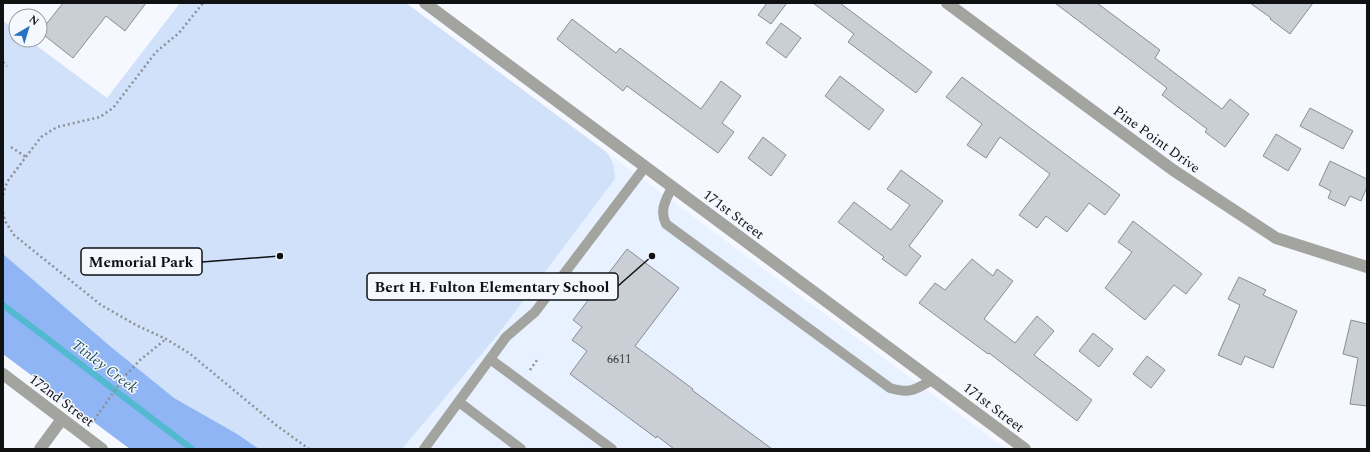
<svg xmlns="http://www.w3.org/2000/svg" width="1370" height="452" font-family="Spectral,serif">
  <rect width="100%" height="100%" fill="#f5f9ff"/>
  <path fill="#e8f1ff" d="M 605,151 L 1006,449 L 402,449 L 500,332 L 615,179 L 615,169 L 612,158 Z"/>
  <path fill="#d1e1fa" d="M 180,3 L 406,3 L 605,151 C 613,159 615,167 615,179 L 500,332 L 402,449 L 130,449 L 3,354 L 3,21 L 16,30 L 16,40 L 29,40 L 107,98 Z"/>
  <path fill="#8fb5f4" d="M 3,254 L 111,347 L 174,398 L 237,434 L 259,449 L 130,449 L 3,354 Z"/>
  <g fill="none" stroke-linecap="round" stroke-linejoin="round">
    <path stroke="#52b9d0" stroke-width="6" d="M 3,305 L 192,449"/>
  </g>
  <path fill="#caced5" stroke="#898d94" d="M 63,3 L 146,3 L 125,31 L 106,16 L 73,58 L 40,32 Z
    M 767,3 L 787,3 L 771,24 L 758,15 Z
    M 813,3 L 840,3 L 932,72 L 916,93 L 848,42 L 854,34 Z
    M 1055,3 L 1097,3 L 1160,50 L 1155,58 L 1222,109 L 1230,99 L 1249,114 L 1225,147 L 1205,132 L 1207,129 L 1162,95 L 1167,88 Z
    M 1250,3 L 1313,3 L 1290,34 L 1270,19 L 1271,18 Z
    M 572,19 L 616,53 L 620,48 L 701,109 L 721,81 L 741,96 L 722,123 L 734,132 L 718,153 L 627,86 L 623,91 L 557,39 Z
    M 781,23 L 801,38 L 786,58 L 766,43 Z
    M 840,76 L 884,110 L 869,130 L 825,96 Z
    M 962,77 L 1120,195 L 1105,215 L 1089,203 L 1067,232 L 1046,216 L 1037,228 L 1019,215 L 1050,174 L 1000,137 L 986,158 L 967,145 L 982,124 L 946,97 Z
    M 1310,108 L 1353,131 L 1343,149 L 1300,126 Z
    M 1276,134 L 1301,149 L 1288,171 L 1263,156 Z
    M 763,137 L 786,155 L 771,176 L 748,158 Z
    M 1330,161 L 1367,179 L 1367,187 L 1361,201 L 1350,196 L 1345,206 L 1328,198 L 1331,191 L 1319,185 Z
    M 901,170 L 943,201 L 909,246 L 921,256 L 906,276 L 882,259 L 884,257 L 838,222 L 854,202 L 891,230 L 910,205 L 887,189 Z
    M 1133,221 L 1202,274 L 1186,294 L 1174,285 L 1145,320 L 1105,288 L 1132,252 L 1118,242 Z
    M 627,249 L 679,288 L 635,346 L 693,389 L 692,390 L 772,449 L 674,449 L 657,436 L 656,438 L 570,374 L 587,351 L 572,340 L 582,327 L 573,320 Z
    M 972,259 L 993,276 L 997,269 L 1013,281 L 984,319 L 1015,343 L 1037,316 L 1054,331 L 1034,355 L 1092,400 L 1077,421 L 989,353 L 988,354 L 919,303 L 935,283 L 945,290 Z
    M 1239,277 L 1266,290 L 1263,295 L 1297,311 L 1273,368 L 1245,356 L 1241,365 L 1218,355 L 1240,305 L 1228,299 Z
    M 1351,320 L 1367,324 L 1367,406 L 1350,404 L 1358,358 L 1343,354 Z
    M 1093,333 L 1113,349 L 1099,367 L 1079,351 Z
    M 1147,356 L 1165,370 L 1151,388 L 1133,374 Z"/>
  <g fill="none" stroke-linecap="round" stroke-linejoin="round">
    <path stroke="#8d9094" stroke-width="2.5" stroke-dasharray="2 3" stroke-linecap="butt" d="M 3,62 L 7,66
      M 11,147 L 26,157
      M 3,195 L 7,182 L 41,137 L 57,127 L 100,117 L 113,108 L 156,52 L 179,33 L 203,3
      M 3,212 L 5,221 L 14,235 L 101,305 L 136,325 L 166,339 L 189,353 L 276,425 L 309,449
      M 530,370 L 537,360
      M 94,420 L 126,375 L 140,360 L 166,339"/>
    <path stroke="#a3a39f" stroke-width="10" d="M 672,187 C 666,200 659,210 666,224 L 890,388 C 911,394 914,390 932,380
      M 490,359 L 612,449
      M 459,402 L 521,449
      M 424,449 L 506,337 L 535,312 L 645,167"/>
    <path stroke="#a3a39f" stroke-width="12" d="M 425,3 L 1025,449
      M 947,3 L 1173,170 L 1276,238 L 1367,267
      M 3,374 L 102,449
      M 40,449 L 62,419"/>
  </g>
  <g text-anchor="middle" stroke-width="3" stroke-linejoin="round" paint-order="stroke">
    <g font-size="12" fill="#3e4044">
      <text x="619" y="363">6611</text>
    </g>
    <g font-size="14" fill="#0f1113" stroke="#f5f9ff">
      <text transform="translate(1157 139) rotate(36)" y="5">Pine Point Drive</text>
      <text transform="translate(734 214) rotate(37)" y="5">171st Street</text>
      <text transform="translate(62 400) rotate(37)" y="5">172nd Street</text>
      <text transform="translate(994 407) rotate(37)" y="5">171st Street</text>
    </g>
    <g font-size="15" font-style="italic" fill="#24515c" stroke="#f5f9ff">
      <text transform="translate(105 366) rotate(37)" y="5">Tinley Creek</text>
    </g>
  </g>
  <path fill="none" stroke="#0f1113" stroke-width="1.5" d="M280 256L202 262M652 256L618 286"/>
  <g fill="#0f1113" stroke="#f5f9ff" stroke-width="1.5">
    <circle cx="280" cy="256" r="4"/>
    <circle cx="652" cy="256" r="4"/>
  </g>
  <g fill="#f5f9ff" stroke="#0f1113" stroke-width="1.5">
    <rect x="81" y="248" width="121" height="27" rx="4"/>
    <rect x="367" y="273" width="251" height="27" rx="4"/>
  </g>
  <g font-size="15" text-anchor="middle" font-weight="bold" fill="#0f1113">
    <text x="141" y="267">Memorial Park</text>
    <text x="492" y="292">Bert H. Fulton Elementary School</text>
  </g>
  <rect width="1370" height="452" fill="none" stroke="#0f1113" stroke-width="8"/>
  <g transform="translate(28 28) rotate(38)"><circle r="19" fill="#f5f9ff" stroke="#999ca1"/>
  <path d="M0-3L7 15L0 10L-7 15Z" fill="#2573c2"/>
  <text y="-6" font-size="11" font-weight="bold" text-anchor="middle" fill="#0f1113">N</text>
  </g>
</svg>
